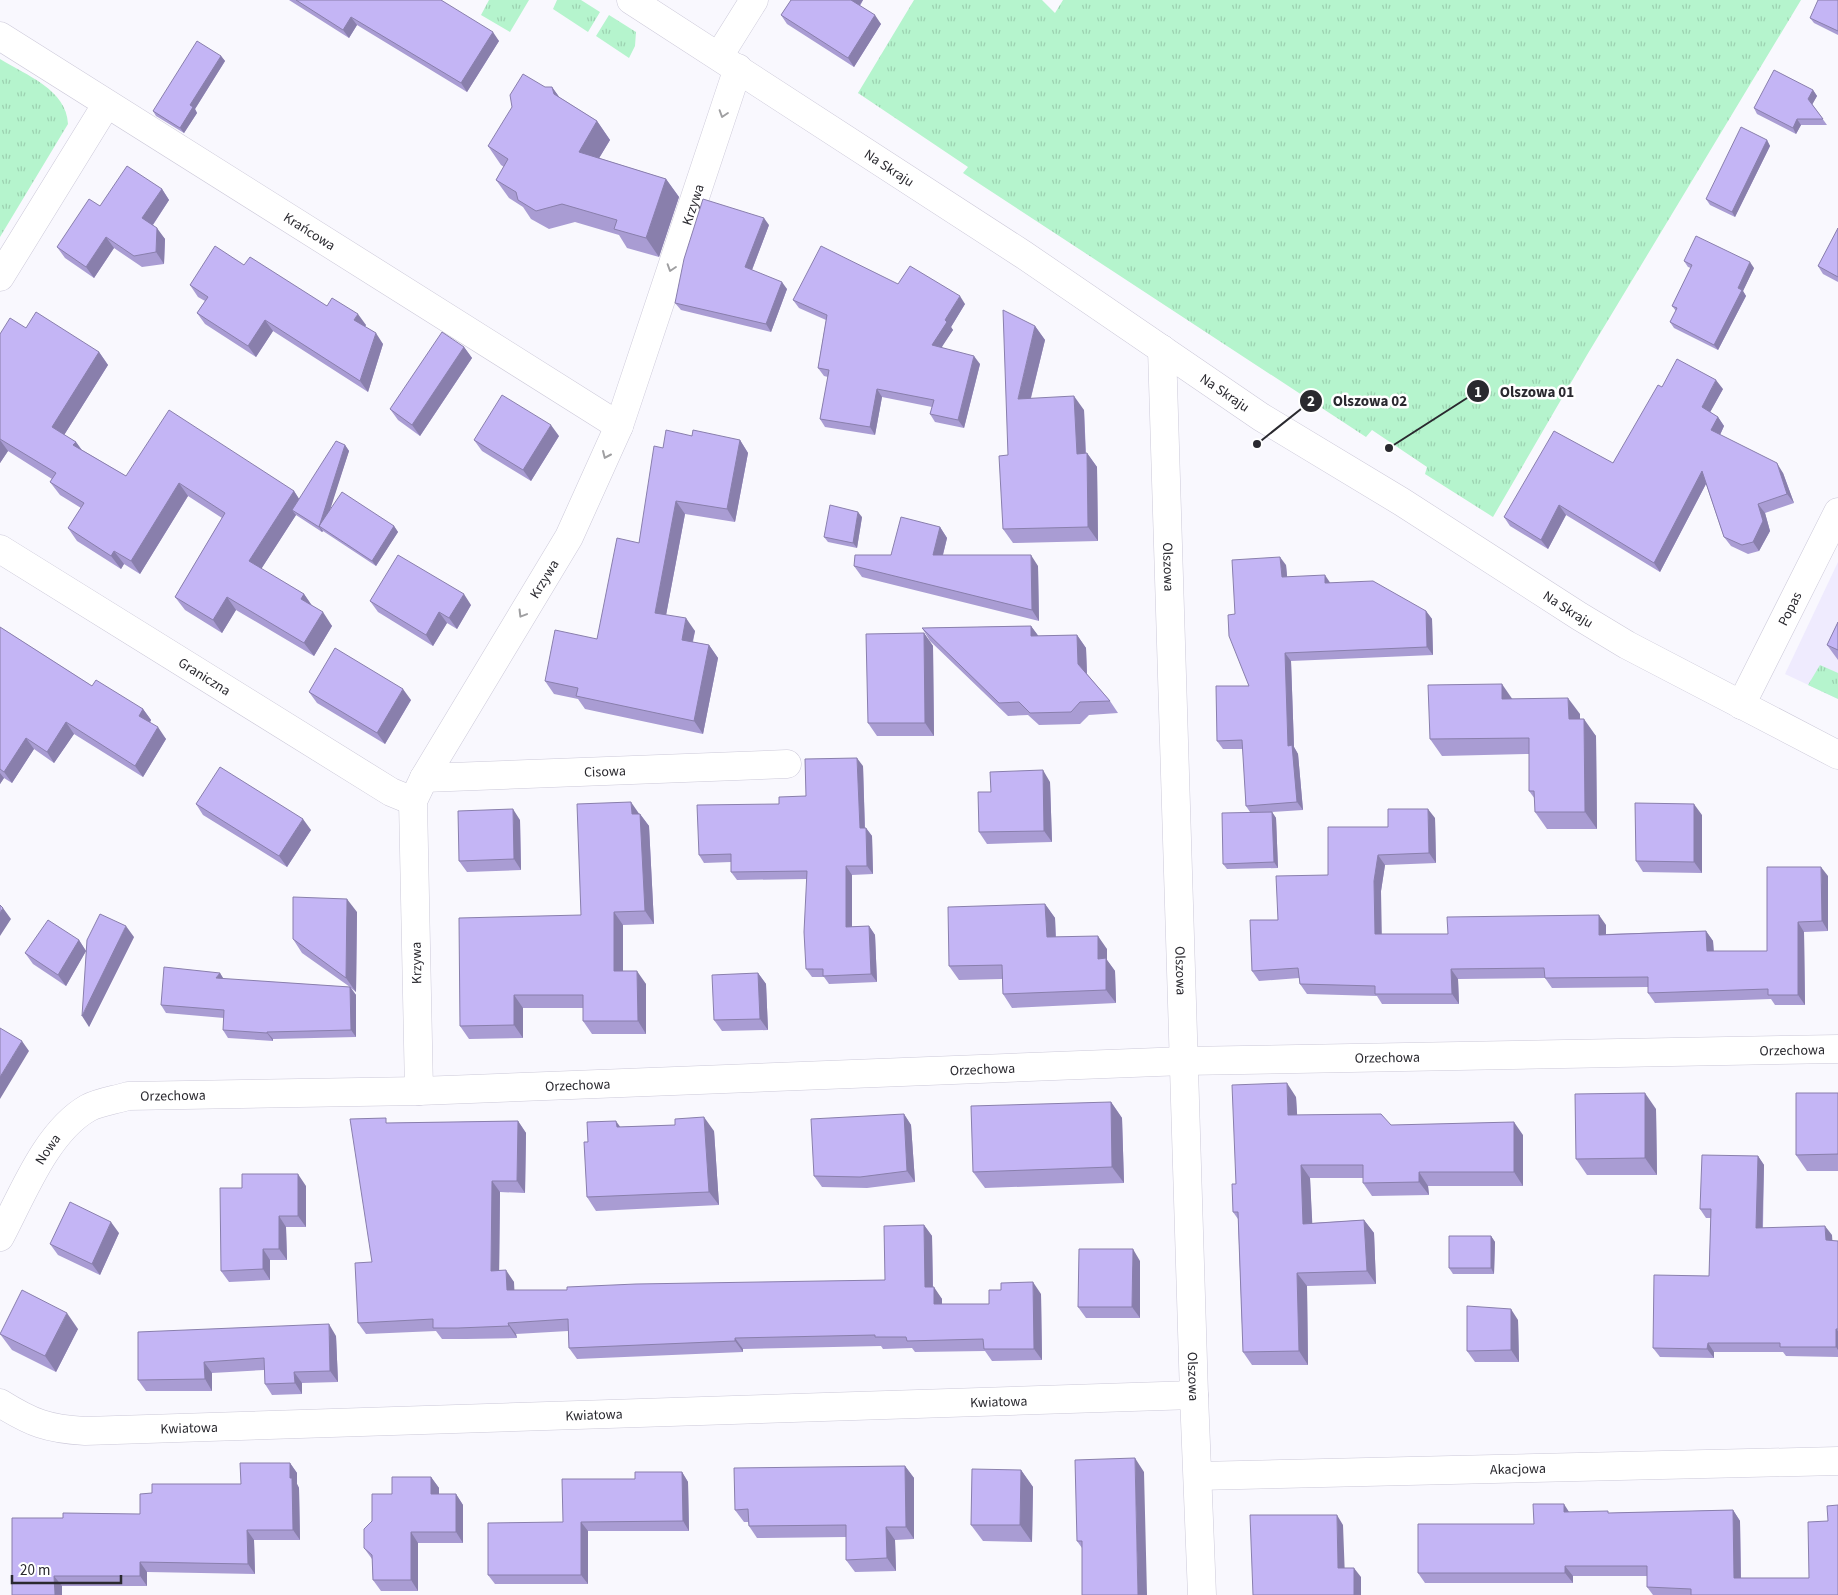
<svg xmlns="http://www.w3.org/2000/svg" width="1838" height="1595" font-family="'Source Sans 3',sans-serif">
  <defs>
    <pattern id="grass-tufts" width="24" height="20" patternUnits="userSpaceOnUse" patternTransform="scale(1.25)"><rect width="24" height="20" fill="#b5f4cd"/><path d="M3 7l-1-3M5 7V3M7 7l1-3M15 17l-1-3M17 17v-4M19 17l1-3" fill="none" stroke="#9cd1b0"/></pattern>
  </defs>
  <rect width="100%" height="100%" fill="#f9f8fe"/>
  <path fill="#efebfe" d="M 1838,562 L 1838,699 L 1785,674 Z"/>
  <path fill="url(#grass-tufts)" d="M 489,0 L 529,0 L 510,32 L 481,15 Z
    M 557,0 L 581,0 L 600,12 L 588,32 L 553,9 Z
    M 914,0 L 1042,0 L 1055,13 L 1063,0 L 1801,0 L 1587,355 L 1493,517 L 1425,474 L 1427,467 L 1372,430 L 1366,437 L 963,173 L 968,167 L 858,93 Z
    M 609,15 L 636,32 L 635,46 L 629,58 L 596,36 Z
    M 0,59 C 26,75 67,90 68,124 L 0,237 Z
    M 1820,665 L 1838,673 L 1838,699 L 1808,685 Z"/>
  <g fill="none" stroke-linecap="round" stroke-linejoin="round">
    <defs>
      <g id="minor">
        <path id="s1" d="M 631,0 L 1024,255 L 1261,417 L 1402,502 L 1579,616 L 1627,645 L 1838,755"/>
        <path id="s2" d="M 0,36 L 619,426"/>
        <path d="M 719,56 L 754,0"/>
        <path d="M 0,277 L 106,105"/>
        <path id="s3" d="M 1162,349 L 1194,1395 L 1202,1595"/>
        <path id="s4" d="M 0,549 L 391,792 L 413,801"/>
        <path id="s5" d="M 1741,705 L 1838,512"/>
        <path id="s6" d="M 424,778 L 787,764"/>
        <path id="s7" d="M 419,1091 L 413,801 L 424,778 L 569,537 L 619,426 L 738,68"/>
        <path id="s8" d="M 0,1237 C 22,1196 46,1132 88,1108 C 99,1102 115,1100 128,1096 L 419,1091 L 1184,1061 L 1838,1049"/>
        <path id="s9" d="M 0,1403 C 32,1423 48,1429 85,1431 L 1194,1395"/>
        <path id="s10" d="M 1198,1476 L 1838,1461"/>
      </g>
    </defs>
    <use href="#minor" stroke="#ccc9d9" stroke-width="29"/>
    <use href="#minor" stroke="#fff" stroke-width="28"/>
  </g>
  <path fill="#a99cd3" d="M 289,0 L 441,0 L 499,41 L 467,92 L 357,25 L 349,38 Z
    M 791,0 L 863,0 L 860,6 L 881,24 L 854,67 L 787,24 L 781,15 Z
    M 1838,0 L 1838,35 L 1814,23 L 1810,18 Z
    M 221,56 L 225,61 L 195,109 L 197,113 L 184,133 L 156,116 L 153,111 Z
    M 545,87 L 552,87 L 559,97 L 597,121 L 610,140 L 599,158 L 666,179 L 679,197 L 659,257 L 627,248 L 619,235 L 575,222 L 549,229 L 531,219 L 523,207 L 509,198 L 496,180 L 504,167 L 501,165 L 488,146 Z
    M 1813,90 L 1817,96 L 1812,104 L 1827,125 L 1801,125 L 1796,134 L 1757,114 L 1754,108 Z
    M 1767,140 L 1770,146 L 1735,217 L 1710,205 L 1706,199 Z
    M 162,189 L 169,200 L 153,225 L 165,239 L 164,264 L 142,267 L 114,248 L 94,278 L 65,258 L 57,247 L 100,206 Z
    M 769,225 L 752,270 L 787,289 L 771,332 L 681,310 L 675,303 Z
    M 1838,228 L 1838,282 L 1823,274 L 1818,266 Z
    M 1684,261 L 1754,268 L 1743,291 L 1746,296 L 1718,350 L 1674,328 L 1670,322 L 1676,311 L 1672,306 L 1691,268 L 1688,267 Z
    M 244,265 L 366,325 L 365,327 L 383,344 L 368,392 L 273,331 L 256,357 L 205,324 L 197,313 L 205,301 L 198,297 L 190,285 Z
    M 898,284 L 965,304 L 951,327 L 953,330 L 941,347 L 980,364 L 964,428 L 935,422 L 930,414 L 932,407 L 882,397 L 875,435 L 825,427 L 820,419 L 828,377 L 824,376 L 818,368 L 826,320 L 799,308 L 793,300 Z
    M 1035,326 L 1045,340 L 1031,398 L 1084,410 L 1086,453 L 1087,453 L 1097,467 L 1098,541 L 1013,543 L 1003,529 L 1008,455 Z
    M 26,328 L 99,352 L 108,365 L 64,435 L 76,442 L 82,450 L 126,476 L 294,491 L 299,499 L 345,445 L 349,451 L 329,511 L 394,526 L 398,532 L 376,566 L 323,531 L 322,532 L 296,515 L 261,569 L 304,594 L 312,606 L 332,626 L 314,656 L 236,610 L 222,633 L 185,610 L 175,597 L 222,518 L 188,496 L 140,574 L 124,564 L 121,569 L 77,541 L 68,528 L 81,508 L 60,495 L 50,482 L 52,479 L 8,451 L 0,463 L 0,334 Z
    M 464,347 L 472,358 L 420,436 L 398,420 L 390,409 Z
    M 1662,387 L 1723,389 L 1710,412 L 1718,417 L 1724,426 L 1720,435 L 1783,473 L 1794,503 L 1765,513 L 1770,531 L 1759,551 L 1748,554 L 1731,546 L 1724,537 L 1706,484 L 1660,572 L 1566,515 L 1548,549 L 1510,526 L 1504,517 L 1613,463 Z
    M 559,436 L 531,481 L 482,451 L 474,440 Z
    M 692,436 L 740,440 L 748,453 L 735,522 L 685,514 L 666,615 L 695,631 L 693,642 L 709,645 L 718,658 L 703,734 L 585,709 L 578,699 L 554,694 L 545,681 L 597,639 L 639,543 L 663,448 Z
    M 862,517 L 857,548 L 828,542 L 824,537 Z
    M 940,527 L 947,538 L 943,555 L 1038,566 L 1039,621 L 862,577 L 854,566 L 891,555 Z
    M 1286,565 L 1287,577 L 1330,583 L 1426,611 L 1432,619 L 1433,655 L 1291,661 L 1294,747 L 1298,754 L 1303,810 L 1272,812 L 1276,818 L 1278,868 L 1227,869 L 1223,864 L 1250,812 L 1246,806 L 1243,749 L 1223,749 L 1217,741 L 1249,686 L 1235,614 Z
    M 370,601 L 471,605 L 457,629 L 447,623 L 433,646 L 378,612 Z
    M 1838,622 L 1838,660 L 1827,645 Z
    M 1031,626 L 1038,636 L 1077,635 L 1086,648 L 1087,674 L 1110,701 L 1118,713 L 1089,715 L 1080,724 L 1039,725 L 1028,715 L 1008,716 L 930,641 L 922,628 Z
    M 0,627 L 92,686 L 143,709 L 151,720 L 150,723 L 166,739 L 143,777 L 74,734 L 54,763 L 34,749 L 12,783 L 4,778 L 0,784 Z
    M 924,633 L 933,646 L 934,736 L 877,736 L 868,723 Z
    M 309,692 L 411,700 L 385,744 L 317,703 Z
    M 1512,699 L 1580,714 L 1580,719 L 1596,736 L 1597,829 L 1547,829 L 1535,812 L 1535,799 L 1529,791 L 1529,754 L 1442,756 L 1430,739 Z
    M 863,766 L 865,828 L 866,828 L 872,836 L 873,874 L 852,875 L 852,927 L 869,926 L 875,935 L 877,982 L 829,984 L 824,977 L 812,977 L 806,969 L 807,879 L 737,880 L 731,872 L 731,862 L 704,863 L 699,855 L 779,804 L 806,796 Z
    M 1050,782 L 1052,842 L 987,844 L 979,832 L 991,792 Z
    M 196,804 L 311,830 L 287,867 L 203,815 Z
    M 639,814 L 640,814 L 649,826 L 654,924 L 623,925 L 623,971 L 646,984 L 646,1034 L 592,1034 L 583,1021 L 583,1008 L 523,1008 L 523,1038 L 469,1039 L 460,1026 L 581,915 Z
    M 1702,815 L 1702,873 L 1643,872 L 1636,861 Z
    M 1435,818 L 1436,863 L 1385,865 L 1381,891 L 1381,934 L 1448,934 L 1606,925 L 1606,934 L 1706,931 L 1713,941 L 1714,951 L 1767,951 L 1828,876 L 1828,931 L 1804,932 L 1805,1005 L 1775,1005 L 1771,999 L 1655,1003 L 1648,993 L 1648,987 L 1552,988 L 1545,978 L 1458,979 L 1459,1004 L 1382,1004 L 1377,996 L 1307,994 L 1300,984 L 1299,978 L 1259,981 L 1252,971 L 1278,920 L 1328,875 L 1388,827 Z
    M 520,820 L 521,870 L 467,872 L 459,861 Z
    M 1045,904 L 1055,918 L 1056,937 L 1107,949 L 1107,960 L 1115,971 L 1116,1003 L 1012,1008 L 1003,994 L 1002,979 L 959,980 L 949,966 Z
    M 357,912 L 356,992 L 351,988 L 356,995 L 356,1037 L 273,1039 L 273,1041 L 228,1038 L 223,1030 L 224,1018 L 166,1013 L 161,1005 L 220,973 L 223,979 L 350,987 L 302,953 L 293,939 Z
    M 134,937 L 89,1027 L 86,951 L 66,986 L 33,964 L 25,953 L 79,940 L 86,951 Z
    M 758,973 L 766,984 L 768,1030 L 722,1031 L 714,1020 Z
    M 1838,1093 L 1838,1171 L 1807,1171 L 1796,1155 Z
    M 1296,1097 L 1297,1115 L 1391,1125 L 1523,1135 L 1523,1186 L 1428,1186 L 1429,1195 L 1372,1196 L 1363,1183 L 1363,1178 L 1310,1178 L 1312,1223 L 1364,1220 L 1374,1233 L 1376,1284 L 1307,1286 L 1308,1365 L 1252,1365 L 1243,1352 L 1238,1219 L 1233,1212 L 1236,1184 Z
    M 1111,1102 L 1122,1118 L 1124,1183 L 985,1188 L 973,1172 Z
    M 1656,1109 L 1657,1175 L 1587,1175 L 1576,1159 Z
    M 904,1114 L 911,1125 L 915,1182 L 867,1188 L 822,1187 L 814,1176 Z
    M 518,1121 L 526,1133 L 525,1193 L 500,1192 L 499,1271 L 514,1282 L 514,1290 L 567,1290 L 885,1280 L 924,1225 L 932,1236 L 933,1287 L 942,1299 L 942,1304 L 989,1304 L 1041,1294 L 1042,1360 L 992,1361 L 985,1351 L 915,1352 L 912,1348 L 883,1349 L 881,1346 L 743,1349 L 743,1352 L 577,1359 L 569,1348 L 568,1331 L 516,1334 L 517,1338 L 466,1339 L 442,1339 L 436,1331 L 366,1334 L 358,1323 L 372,1262 L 390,1123 Z
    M 675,1125 L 714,1131 L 719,1205 L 596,1211 L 587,1197 L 588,1142 L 621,1127 Z
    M 1758,1156 L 1764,1165 L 1763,1228 L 1832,1235 L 1832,1241 L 1838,1241 L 1838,1357 L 1786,1356 L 1783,1352 L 1714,1352 L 1714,1358 L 1660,1357 L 1653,1348 L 1709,1276 L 1711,1218 L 1706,1218 L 1700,1209 Z
    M 306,1186 L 306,1227 L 286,1227 L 287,1260 L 270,1260 L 270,1280 L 229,1282 L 221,1271 L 242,1188 Z
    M 119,1233 L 100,1275 L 58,1255 L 50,1244 Z
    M 1491,1236 L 1495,1242 L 1494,1274 L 1453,1274 L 1449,1268 Z
    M 1140,1261 L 1140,1318 L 1086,1318 L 1078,1307 Z
    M 1518,1320 L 1519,1362 L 1475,1362 L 1467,1351 Z
    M 78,1329 L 56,1372 L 12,1350 L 0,1334 Z
    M 138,1332 L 336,1336 L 338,1382 L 302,1383 L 302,1394 L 272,1395 L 265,1384 L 264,1370 L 212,1373 L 212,1391 L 146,1391 L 138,1380 Z
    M 290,1463 L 297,1473 L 297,1484 L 299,1488 L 300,1540 L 254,1540 L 255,1574 L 147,1572 L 147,1586 L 62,1586 L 12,1595 L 63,1518 L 140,1514 L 152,1493 L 241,1484 Z
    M 905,1466 L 914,1478 L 914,1539 L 895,1540 L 896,1571 L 855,1572 L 846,1560 L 846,1537 L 757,1538 L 749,1526 L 748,1522 L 744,1522 L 735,1510 Z
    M 1021,1470 L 1033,1487 L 1032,1542 L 983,1541 L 971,1525 Z
    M 682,1472 L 688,1482 L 689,1531 L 588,1531 L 588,1584 L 495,1584 L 488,1575 L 563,1522 L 635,1479 Z
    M 1144,1472 L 1082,1548 L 1077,1541 Z
    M 431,1477 L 439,1488 L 439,1494 L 456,1494 L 463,1505 L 463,1543 L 418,1543 L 418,1591 L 381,1591 L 373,1580 L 372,1559 L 364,1548 L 372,1521 L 392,1494 Z
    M 1733,1510 L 1740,1521 L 1741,1578 L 1838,1595 L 1653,1595 L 1647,1587 L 1647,1576 L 1573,1576 L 1573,1583 L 1425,1583 L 1418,1573 L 1534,1524 L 1569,1512 L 1610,1513 Z"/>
  <path fill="#897fac" d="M 851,0 L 863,0 L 857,9 Z
    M 875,15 L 881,24 L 854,67 L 848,58 Z
    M 351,17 L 357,25 L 349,38 L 343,30 Z
    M 493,32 L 499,41 L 467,92 L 461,83 Z
    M 221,56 L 225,61 L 195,109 L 197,113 L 184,133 L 180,128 L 190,105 Z
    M 552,87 L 565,105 L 554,94 Z
    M 1813,90 L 1817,96 L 1812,105 L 1808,99 Z
    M 1797,119 L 1801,125 L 1796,134 L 1793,128 Z
    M 597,121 L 610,140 L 592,170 L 579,152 Z
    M 1767,140 L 1770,146 L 1735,217 L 1732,212 Z
    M 666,179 L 679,197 L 659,257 L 646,238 Z
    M 162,189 L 169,200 L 150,229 L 142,218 Z
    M 764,218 L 769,225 L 750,275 L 745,267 Z
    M 157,228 L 165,239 L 164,264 L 156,252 Z
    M 106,237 L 114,248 L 94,278 L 86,267 Z
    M 1750,262 L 1754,268 L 1743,291 L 1746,296 L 1718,350 L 1714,345 L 1738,288 Z
    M 782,282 L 787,289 L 771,332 L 766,324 Z
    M 960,296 L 965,304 L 951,327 L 953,330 L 938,353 L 932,345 L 945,320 Z
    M 358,314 L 366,325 L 362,331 L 354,320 Z
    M 265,320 L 273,331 L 256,357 L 248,346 Z
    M 1035,326 L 1045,340 L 1027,413 L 1018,399 Z
    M 376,333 L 383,344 L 368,392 L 360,381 Z
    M 464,347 L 472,358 L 420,436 L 412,425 Z
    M 99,352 L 108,365 L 61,440 L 52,427 Z
    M 974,356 L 980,364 L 964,428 L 958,420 Z
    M 1716,380 L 1723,389 L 1708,416 L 1702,407 Z
    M 877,389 L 882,397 L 875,435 L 870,427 Z
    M 1074,396 L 1084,410 L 1086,468 L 1077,454 Z
    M 1718,417 L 1724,426 L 1718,439 L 1711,430 Z
    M 551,425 L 559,436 L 531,481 L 523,470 Z
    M 0,440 L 8,451 L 0,463 Z
    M 740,440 L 748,453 L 735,522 L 727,509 Z
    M 76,442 L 85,455 L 73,445 Z
    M 345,445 L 349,451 L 324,529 L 319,526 L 323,531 L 322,532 L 319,527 Z
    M 1087,453 L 1097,467 L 1098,541 L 1088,527 Z
    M 1777,463 L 1783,473 L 1794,503 L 1787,494 Z
    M 1702,471 L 1708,480 L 1660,572 L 1654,563 Z
    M 179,483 L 188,496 L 140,574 L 131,561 Z
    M 294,491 L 303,505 L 292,510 L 296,515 L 258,574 L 249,561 Z
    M 676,501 L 685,514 L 664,626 L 655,613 Z
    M 1758,504 L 1765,513 L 1770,531 L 1759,551 L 1753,542 Z
    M 1559,505 L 1566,515 L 1548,549 L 1541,540 Z
    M 858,512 L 862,517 L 857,548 L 853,543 Z
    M 394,526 L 398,532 L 376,566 L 372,561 Z
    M 940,527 L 947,538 L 940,566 L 933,555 Z
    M 114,551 L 124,564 L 121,569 L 111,556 Z
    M 1031,555 L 1038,566 L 1039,621 L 1032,610 Z
    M 1280,557 L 1286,565 L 1288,586 L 1282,577 Z
    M 1325,575 L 1331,584 L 1325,583 Z
    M 304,594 L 313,607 L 301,599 Z
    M 464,594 L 471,605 L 457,629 L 449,618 Z
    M 227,597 L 236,610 L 222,633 L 213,620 Z
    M 1426,611 L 1432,619 L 1433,655 L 1427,647 Z
    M 323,612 L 332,626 L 314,656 L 304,643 Z
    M 439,612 L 447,623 L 433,646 L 426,635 Z
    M 686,618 L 695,631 L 690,652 L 682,640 Z
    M 1031,626 L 1040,638 L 1031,636 Z
    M 924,633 L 933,646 L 934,736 L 925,723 Z
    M 1077,635 L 1086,648 L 1087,676 L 1078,664 Z
    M 709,645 L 718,658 L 703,734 L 694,721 Z
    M 1285,653 L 1291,661 L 1294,747 L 1298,754 L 1303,810 L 1297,802 L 1288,746 Z
    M 1502,684 L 1513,700 L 1502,699 Z
    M 403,689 L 411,700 L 385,744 L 377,733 Z
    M 1568,698 L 1580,714 L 1580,736 L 1569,719 Z
    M 143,709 L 151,720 L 147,727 L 139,716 Z
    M 1584,719 L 1596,736 L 1597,829 L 1585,812 Z
    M 66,722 L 74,734 L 54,763 L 47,752 Z
    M 158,727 L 166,739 L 143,777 L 135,766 Z
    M 26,738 L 34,749 L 12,783 L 4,772 Z
    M 857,758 L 863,766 L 865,836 L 860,828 Z
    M 1043,770 L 1050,782 L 1052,842 L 1044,831 Z
    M 0,773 L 4,778 L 0,784 Z
    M 631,802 L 640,815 L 632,814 Z
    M 1694,804 L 1702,815 L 1702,873 L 1694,862 Z
    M 513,809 L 520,820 L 521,870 L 514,859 Z
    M 1428,809 L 1435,818 L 1436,863 L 1429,853 Z
    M 1272,812 L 1276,818 L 1278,868 L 1274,862 Z
    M 640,814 L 649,826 L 654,924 L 645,911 Z
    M 303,819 L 311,830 L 287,867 L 279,856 Z
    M 866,828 L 872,836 L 873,874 L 867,866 Z
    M 1378,855 L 1385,865 L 1381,891 L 1382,944 L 1375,934 L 1374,881 Z
    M 846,866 L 852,875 L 852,935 L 846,927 Z
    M 1821,867 L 1828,876 L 1828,931 L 1822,921 Z
    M 347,899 L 357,912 L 356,992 L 346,978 Z
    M 1045,904 L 1055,918 L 1056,951 L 1047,937 Z
    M 3,908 L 11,919 L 0,936 L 0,913 Z
    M 614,912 L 623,925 L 623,984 L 614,971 Z
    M 1599,915 L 1606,925 L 1606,944 L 1599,935 Z
    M 1798,922 L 1804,932 L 1805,1005 L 1798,995 Z
    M 126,926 L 134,937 L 89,1027 L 82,1016 Z
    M 869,926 L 875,935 L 877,982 L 871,974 Z
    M 1706,931 L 1713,941 L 1714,961 L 1707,951 Z
    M 1098,936 L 1107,949 L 1107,960 L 1115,971 L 1116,1003 L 1106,990 L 1098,959 Z
    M 79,940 L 86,951 L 66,986 L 58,975 Z
    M 1451,969 L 1458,979 L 1459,1004 L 1452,994 Z
    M 637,971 L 646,984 L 646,1034 L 638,1021 Z
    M 220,973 L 225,981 L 216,978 Z
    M 758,973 L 766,984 L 768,1030 L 760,1019 Z
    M 350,987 L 356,995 L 356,1037 L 351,1030 Z
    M 514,995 L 523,1008 L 523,1038 L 514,1025 Z
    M 267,1032 L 273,1039 L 273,1041 L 267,1033 Z
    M 22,1041 L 29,1051 L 0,1099 L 0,1077 Z
    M 1287,1083 L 1296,1097 L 1298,1128 L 1288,1115 Z
    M 1645,1093 L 1656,1109 L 1657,1175 L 1645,1158 Z
    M 1111,1102 L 1122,1118 L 1124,1183 L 1112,1167 Z
    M 904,1114 L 911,1125 L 915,1182 L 907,1171 Z
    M 704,1117 L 714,1131 L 719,1205 L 709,1192 Z
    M 518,1121 L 526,1133 L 525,1193 L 517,1181 Z
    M 616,1121 L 626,1135 L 617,1127 Z
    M 1514,1122 L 1523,1135 L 1523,1186 L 1514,1172 Z
    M 1758,1156 L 1764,1165 L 1762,1237 L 1756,1228 Z
    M 1301,1165 L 1310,1178 L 1313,1237 L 1303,1224 Z
    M 1419,1172 L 1428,1186 L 1429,1195 L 1419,1182 Z
    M 298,1174 L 306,1186 L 306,1227 L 298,1216 Z
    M 492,1181 L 500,1192 L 499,1282 L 491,1271 Z
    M 279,1216 L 286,1227 L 287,1260 L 279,1249 Z
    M 1364,1220 L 1374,1233 L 1376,1284 L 1367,1271 Z
    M 111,1222 L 119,1233 L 100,1275 L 92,1264 Z
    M 924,1225 L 932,1236 L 933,1299 L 925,1287 Z
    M 1825,1226 L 1832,1235 L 1833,1250 L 1826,1240 Z
    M 1491,1236 L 1495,1242 L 1494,1274 L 1491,1268 Z
    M 263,1249 L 270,1260 L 270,1280 L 263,1269 Z
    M 1133,1249 L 1140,1261 L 1140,1318 L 1132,1307 Z
    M 506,1270 L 514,1282 L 515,1302 L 507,1290 Z
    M 1297,1273 L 1307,1286 L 1308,1365 L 1299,1351 Z
    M 1033,1282 L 1041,1294 L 1042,1360 L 1034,1349 Z
    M 934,1287 L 942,1299 L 942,1316 L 934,1304 Z
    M 1511,1309 L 1518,1320 L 1519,1362 L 1511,1350 Z
    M 67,1313 L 78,1329 L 56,1372 L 45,1356 Z
    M 508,1323 L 516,1334 L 517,1338 L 509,1326 Z
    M 329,1324 L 336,1336 L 338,1382 L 330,1371 Z
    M 1836,1329 L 1838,1331 L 1838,1350 L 1836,1347 Z
    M 735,1338 L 743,1349 L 743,1352 L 735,1341 Z
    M 1708,1343 L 1714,1352 L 1714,1358 L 1707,1349 Z
    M 204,1362 L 212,1373 L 212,1391 L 205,1379 Z
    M 294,1372 L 302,1383 L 302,1394 L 295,1383 Z
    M 1135,1458 L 1144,1472 L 1147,1595 L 1138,1595 Z
    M 290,1463 L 297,1473 L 297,1484 L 299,1488 L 300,1540 L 293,1530 L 290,1478 Z
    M 905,1466 L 914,1478 L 914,1539 L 906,1527 Z
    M 1021,1470 L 1033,1487 L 1032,1542 L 1020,1525 Z
    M 682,1472 L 688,1482 L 689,1531 L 683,1521 Z
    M 431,1477 L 439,1488 L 439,1505 L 431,1494 Z
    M 456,1494 L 463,1505 L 463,1543 L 456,1532 Z
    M 1564,1504 L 1571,1515 L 1564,1512 Z
    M 1733,1510 L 1740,1521 L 1741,1588 L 1734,1578 Z
    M 1337,1515 L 1343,1525 L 1345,1578 L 1338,1568 Z
    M 581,1522 L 588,1531 L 588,1584 L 581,1575 Z
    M 886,1527 L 895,1540 L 896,1571 L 887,1558 Z
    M 247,1530 L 254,1540 L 255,1574 L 248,1564 Z
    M 411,1532 L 418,1543 L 418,1591 L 411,1580 Z
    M 140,1562 L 147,1572 L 147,1586 L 140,1576 Z
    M 1565,1566 L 1573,1576 L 1573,1583 L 1565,1573 Z
    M 1354,1568 L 1361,1577 L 1361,1595 L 1354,1595 Z
    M 54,1576 L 62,1586 L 62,1595 L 55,1595 Z"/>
  <path fill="#c4b5f5" stroke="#897fac" d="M 296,0 L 441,0 L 493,32 L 461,83 L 351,17 L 343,30 Z
    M 791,0 L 851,0 L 875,15 L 848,58 L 781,15 Z
    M 1818,0 L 1838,0 L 1838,31 L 1810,18 Z
    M 197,41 L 221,56 L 190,105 L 193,107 L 180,128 L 153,111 Z
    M 1774,70 L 1813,90 L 1808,99 L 1823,119 L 1797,119 L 1793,128 L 1754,108 Z
    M 523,74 L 545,87 L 552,87 L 554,94 L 597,121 L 579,152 L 666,179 L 646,238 L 614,229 L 617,220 L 562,204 L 536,211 L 518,200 L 516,192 L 496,180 L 508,159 L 488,146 L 512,107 L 510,95 Z
    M 1741,127 L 1767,140 L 1732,212 L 1706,199 Z
    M 127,166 L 162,189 L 142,218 L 157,228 L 156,252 L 134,256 L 106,237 L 86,267 L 57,247 L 89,199 L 100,206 Z
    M 703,199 L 764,218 L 745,267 L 782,282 L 766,324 L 675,303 L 684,259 Z
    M 1838,228 L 1838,277 L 1818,266 Z
    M 1696,236 L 1750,262 L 1738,288 L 1742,290 L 1714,345 L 1670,322 L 1677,308 L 1672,306 L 1692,265 L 1684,261 Z
    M 215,246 L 244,265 L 250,257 L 327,306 L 332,298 L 358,314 L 354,320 L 376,333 L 360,381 L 265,320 L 248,346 L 197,313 L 208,297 L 190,285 Z
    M 821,246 L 898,284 L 910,266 L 960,296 L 945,320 L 947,322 L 932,345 L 974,356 L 958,420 L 930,414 L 934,400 L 877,389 L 870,427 L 820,419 L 829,370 L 818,368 L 827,315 L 793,300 Z
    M 1003,310 L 1035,326 L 1018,399 L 1074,396 L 1077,454 L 1087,453 L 1088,527 L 1003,529 L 999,456 L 1008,455 Z
    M 36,312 L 99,352 L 52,427 L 76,442 L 73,445 L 126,476 L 169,410 L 294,491 L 249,561 L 304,594 L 301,599 L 323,612 L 304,643 L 227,597 L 213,620 L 175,597 L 225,513 L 179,483 L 131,561 L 114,551 L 111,556 L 68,528 L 84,503 L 50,482 L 56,473 L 0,439 L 0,334 L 10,318 L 26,328 Z
    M 442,332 L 464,347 L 412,425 L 390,409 Z
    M 1677,359 L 1716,380 L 1702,407 L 1718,417 L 1711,430 L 1777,463 L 1787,494 L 1758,504 L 1763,521 L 1753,542 L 1742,545 L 1724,537 L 1702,471 L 1654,563 L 1559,505 L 1541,540 L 1504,517 L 1554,431 L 1613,463 L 1658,385 L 1662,387 Z
    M 502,395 L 551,425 L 523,470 L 474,440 Z
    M 666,430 L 692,436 L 693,430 L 740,440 L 727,509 L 676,501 L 655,613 L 686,618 L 682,640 L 709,645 L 694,721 L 576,696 L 578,688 L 545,681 L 555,630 L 597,639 L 617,538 L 639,543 L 654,446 L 663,448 Z
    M 336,441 L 345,445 L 319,527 L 292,510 Z
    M 342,492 L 394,526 L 372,561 L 319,526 Z
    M 830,505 L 858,512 L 853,543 L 824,537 Z
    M 901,517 L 940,527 L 933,555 L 1031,555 L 1032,610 L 854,566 L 855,555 L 891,555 Z
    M 398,555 L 464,594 L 449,618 L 439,612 L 426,635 L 370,601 Z
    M 1280,557 L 1282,577 L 1325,575 L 1325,583 L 1373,581 L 1426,611 L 1427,647 L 1285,653 L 1288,746 L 1292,745 L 1297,802 L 1246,806 L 1242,740 L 1217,741 L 1216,686 L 1249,686 L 1229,636 L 1228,615 L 1235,614 L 1232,560 Z
    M 1838,622 L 1838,650 L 1827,645 Z
    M 1031,626 L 1031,636 L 1077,635 L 1078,664 L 1110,701 L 1080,702 L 1071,712 L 1030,713 L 1019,702 L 999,703 L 922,628 Z
    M 0,627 L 92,686 L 96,680 L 143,709 L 139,716 L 158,727 L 135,766 L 66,722 L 47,752 L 26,738 L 4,772 L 0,769 Z
    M 924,633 L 925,723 L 868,723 L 866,634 Z
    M 335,648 L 403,689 L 377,733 L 309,692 Z
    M 1502,684 L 1502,699 L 1568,698 L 1569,719 L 1584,719 L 1585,812 L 1535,812 L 1534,791 L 1529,791 L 1529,738 L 1430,739 L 1428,685 Z
    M 857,758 L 860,828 L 866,828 L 867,866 L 846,866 L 846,927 L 869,926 L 871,974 L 823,976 L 823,969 L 806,969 L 804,932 L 807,871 L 731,872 L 731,854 L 699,855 L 697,805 L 779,804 L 779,797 L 806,796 L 805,759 Z
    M 220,767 L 303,819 L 279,856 L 196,804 Z
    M 1043,770 L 1044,831 L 979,832 L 978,792 L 991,792 L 990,772 Z
    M 631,802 L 632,814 L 640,814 L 645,911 L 614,912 L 614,971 L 637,971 L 638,1021 L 583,1021 L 583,995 L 514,995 L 514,1025 L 460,1026 L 459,918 L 581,915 L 577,804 Z
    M 1635,803 L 1694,804 L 1694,862 L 1636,861 Z
    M 513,809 L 514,859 L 459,861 L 458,811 Z
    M 1388,809 L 1428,809 L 1429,853 L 1378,855 L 1374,881 L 1375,934 L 1448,934 L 1447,917 L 1599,915 L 1599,935 L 1706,931 L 1707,951 L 1767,951 L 1767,867 L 1821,867 L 1822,921 L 1798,922 L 1798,995 L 1768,995 L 1768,989 L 1648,993 L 1648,977 L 1545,978 L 1544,968 L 1451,969 L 1452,994 L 1375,994 L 1375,986 L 1300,984 L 1298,968 L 1252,971 L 1250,920 L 1278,920 L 1276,876 L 1328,875 L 1328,827 L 1388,827 Z
    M 1272,812 L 1274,862 L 1223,864 L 1222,813 Z
    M 293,897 L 347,899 L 346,978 L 293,939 Z
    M 1045,904 L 1047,937 L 1098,936 L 1098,959 L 1106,958 L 1106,990 L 1003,994 L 1002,965 L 949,966 L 948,907 Z
    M 0,905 L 3,908 L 0,913 Z
    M 100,914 L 126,926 L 82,1016 L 87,940 Z
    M 48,920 L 79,940 L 58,975 L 25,953 Z
    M 164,967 L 220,973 L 216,978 L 350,987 L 351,1030 L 267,1032 L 267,1033 L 223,1030 L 224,1010 L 161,1005 Z
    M 758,973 L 760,1019 L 714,1020 L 712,975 Z
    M 0,1028 L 22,1041 L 0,1077 Z
    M 1287,1083 L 1288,1115 L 1381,1114 L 1391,1125 L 1514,1122 L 1514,1172 L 1419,1172 L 1419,1182 L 1363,1183 L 1363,1165 L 1301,1165 L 1303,1224 L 1364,1220 L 1367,1271 L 1297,1273 L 1299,1351 L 1243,1352 L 1238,1212 L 1233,1212 L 1232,1184 L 1236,1184 L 1232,1085 Z
    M 1645,1093 L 1645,1158 L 1576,1159 L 1575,1094 Z
    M 1796,1093 L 1838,1093 L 1838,1154 L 1796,1155 Z
    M 1111,1102 L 1112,1167 L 973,1172 L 971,1106 Z
    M 904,1114 L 907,1171 L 860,1177 L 814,1176 L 811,1119 Z
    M 704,1117 L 709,1192 L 587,1197 L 584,1142 L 588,1142 L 587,1122 L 616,1121 L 617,1127 L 647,1126 L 675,1125 L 675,1119 Z
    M 386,1118 L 386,1123 L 518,1121 L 517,1181 L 492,1181 L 491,1271 L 506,1270 L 507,1290 L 567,1290 L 567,1287 L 636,1284 L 885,1280 L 884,1226 L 924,1225 L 925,1287 L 934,1287 L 934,1304 L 989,1304 L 989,1290 L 1001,1290 L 1001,1283 L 1033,1282 L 1034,1349 L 984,1349 L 983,1339 L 907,1341 L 906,1337 L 875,1337 L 875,1335 L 735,1338 L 735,1341 L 569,1348 L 568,1319 L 508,1323 L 509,1326 L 458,1328 L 433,1328 L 433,1319 L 358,1323 L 355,1263 L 372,1262 L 350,1119 Z
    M 1702,1155 L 1758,1156 L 1756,1228 L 1825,1226 L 1826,1240 L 1838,1241 L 1838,1329 L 1836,1329 L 1836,1347 L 1780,1347 L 1780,1343 L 1708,1343 L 1707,1349 L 1653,1348 L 1654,1275 L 1709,1276 L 1711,1209 L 1700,1209 Z
    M 242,1174 L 298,1174 L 298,1216 L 279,1216 L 279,1249 L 263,1249 L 263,1269 L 221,1271 L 220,1188 L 242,1188 Z
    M 70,1202 L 111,1222 L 92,1264 L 50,1244 Z
    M 1449,1236 L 1491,1236 L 1491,1268 L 1449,1268 Z
    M 1079,1249 L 1133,1249 L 1132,1307 L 1078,1307 Z
    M 22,1290 L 67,1313 L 45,1356 L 0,1334 Z
    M 1467,1306 L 1511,1309 L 1511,1350 L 1467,1351 Z
    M 329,1324 L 330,1371 L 294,1372 L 295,1383 L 265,1384 L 264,1358 L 204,1362 L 205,1379 L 138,1380 L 138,1332 Z
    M 1135,1458 L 1138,1595 L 1082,1595 L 1082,1541 L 1077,1541 L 1075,1460 Z
    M 240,1463 L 290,1463 L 290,1478 L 292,1478 L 293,1530 L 247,1530 L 248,1564 L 140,1562 L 140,1576 L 54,1576 L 55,1595 L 12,1595 L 12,1518 L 63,1518 L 63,1513 L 140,1514 L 140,1494 L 152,1493 L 152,1484 L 241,1484 Z
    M 905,1466 L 906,1527 L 886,1527 L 887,1558 L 846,1560 L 846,1525 L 749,1526 L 748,1509 L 735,1510 L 734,1468 Z
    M 972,1469 L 1021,1470 L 1020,1525 L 971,1525 Z
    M 635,1472 L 682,1472 L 683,1521 L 581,1522 L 581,1575 L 488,1575 L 488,1523 L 563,1522 L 562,1479 L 635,1479 Z
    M 392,1477 L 431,1477 L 431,1494 L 456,1494 L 456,1532 L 411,1532 L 411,1580 L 373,1580 L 372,1555 L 364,1548 L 364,1529 L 372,1521 L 372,1494 L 392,1494 Z
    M 1533,1504 L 1564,1504 L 1564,1512 L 1608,1511 L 1608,1513 L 1733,1510 L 1734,1578 L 1809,1578 L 1808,1522 L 1828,1521 L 1827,1506 L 1838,1505 L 1838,1595 L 1691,1595 L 1691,1589 L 1647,1587 L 1647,1566 L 1565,1566 L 1565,1573 L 1418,1573 L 1418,1524 L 1534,1524 Z
    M 1250,1515 L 1337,1515 L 1338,1568 L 1354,1568 L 1354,1595 L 1253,1595 Z"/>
  <defs><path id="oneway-chevron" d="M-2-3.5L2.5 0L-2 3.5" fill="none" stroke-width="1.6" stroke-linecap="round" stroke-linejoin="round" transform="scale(1.25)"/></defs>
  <g stroke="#9f9fa1">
    <use href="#oneway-chevron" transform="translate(723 114) rotate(108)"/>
    <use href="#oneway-chevron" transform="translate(671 268) rotate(108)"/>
    <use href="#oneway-chevron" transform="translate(606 455) rotate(114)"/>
    <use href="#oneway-chevron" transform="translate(522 614) rotate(121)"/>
  </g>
  <g text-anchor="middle" stroke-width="5" stroke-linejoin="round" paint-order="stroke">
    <g font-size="14" fill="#2a292f" stroke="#fff">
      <text dy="5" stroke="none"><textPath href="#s1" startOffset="308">Na Skraju</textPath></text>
      <text dy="5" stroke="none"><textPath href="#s7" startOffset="952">Krzywa</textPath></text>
      <text dy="5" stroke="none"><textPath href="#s2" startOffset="366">Krańcowa</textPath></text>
      <text dy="5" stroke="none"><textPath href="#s1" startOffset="712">Na Skraju</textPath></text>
      <text dy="5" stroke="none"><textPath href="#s3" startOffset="218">Olszowa</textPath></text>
      <text dy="5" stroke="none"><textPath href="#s7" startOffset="548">Krzywa</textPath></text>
      <text dy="5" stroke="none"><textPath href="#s5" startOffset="108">Popas</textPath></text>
      <text dy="5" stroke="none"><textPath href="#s1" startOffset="1118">Na Skraju</textPath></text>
      <text dy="5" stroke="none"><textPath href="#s4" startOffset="241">Graniczna</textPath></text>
      <text dy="5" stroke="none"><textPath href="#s6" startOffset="181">Cisowa</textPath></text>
      <text transform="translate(416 963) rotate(-91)" y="5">Krzywa</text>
      <text dy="5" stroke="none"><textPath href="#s3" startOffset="622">Olszowa</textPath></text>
      <text dy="5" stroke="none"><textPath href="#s8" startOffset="1865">Orzechowa</textPath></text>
      <text dy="5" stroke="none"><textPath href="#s8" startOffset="1460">Orzechowa</textPath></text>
      <text dy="5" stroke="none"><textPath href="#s8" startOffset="1055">Orzechowa</textPath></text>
      <text dy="5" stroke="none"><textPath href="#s8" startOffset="650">Orzechowa</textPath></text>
      <text dy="5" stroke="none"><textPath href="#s8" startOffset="245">Orzechowa</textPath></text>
      <text dy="5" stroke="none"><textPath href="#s8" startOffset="100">Nowa</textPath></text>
      <text dy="5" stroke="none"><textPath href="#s3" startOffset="1028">Olszowa</textPath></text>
      <text dy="5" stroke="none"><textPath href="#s9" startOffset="1005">Kwiatowa</textPath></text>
      <text dy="5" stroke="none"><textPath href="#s9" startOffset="600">Kwiatowa</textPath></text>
      <text dy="5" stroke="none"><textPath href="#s9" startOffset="195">Kwiatowa</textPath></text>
      <text dy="5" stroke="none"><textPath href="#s10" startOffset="320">Akacjowa</textPath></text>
    </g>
  </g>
  <path fill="none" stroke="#2a292f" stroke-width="2" d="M1389 448L1478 391M1257 444L1311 401"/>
  <g fill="#2a292f" stroke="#fff" stroke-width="2">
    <circle cx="1389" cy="448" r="5"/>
    <circle cx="1257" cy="444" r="5"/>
    <circle cx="1478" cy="391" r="12"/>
    <circle cx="1311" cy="401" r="12"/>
  </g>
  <g font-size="15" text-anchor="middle" font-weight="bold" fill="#fff">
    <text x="1478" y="397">1</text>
    <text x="1311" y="406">2</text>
  </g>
  <g font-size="15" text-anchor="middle" font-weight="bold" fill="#2a292f" stroke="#fff" stroke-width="5" stroke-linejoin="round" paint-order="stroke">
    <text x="1537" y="397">Olszowa 01</text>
    <text x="1370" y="406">Olszowa 02</text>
  </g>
  <path d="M12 1575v8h109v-8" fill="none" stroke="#2a292f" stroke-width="2.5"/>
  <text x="20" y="1575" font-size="15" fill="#2a292f" stroke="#ffffff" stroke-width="4" paint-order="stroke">20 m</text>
</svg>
